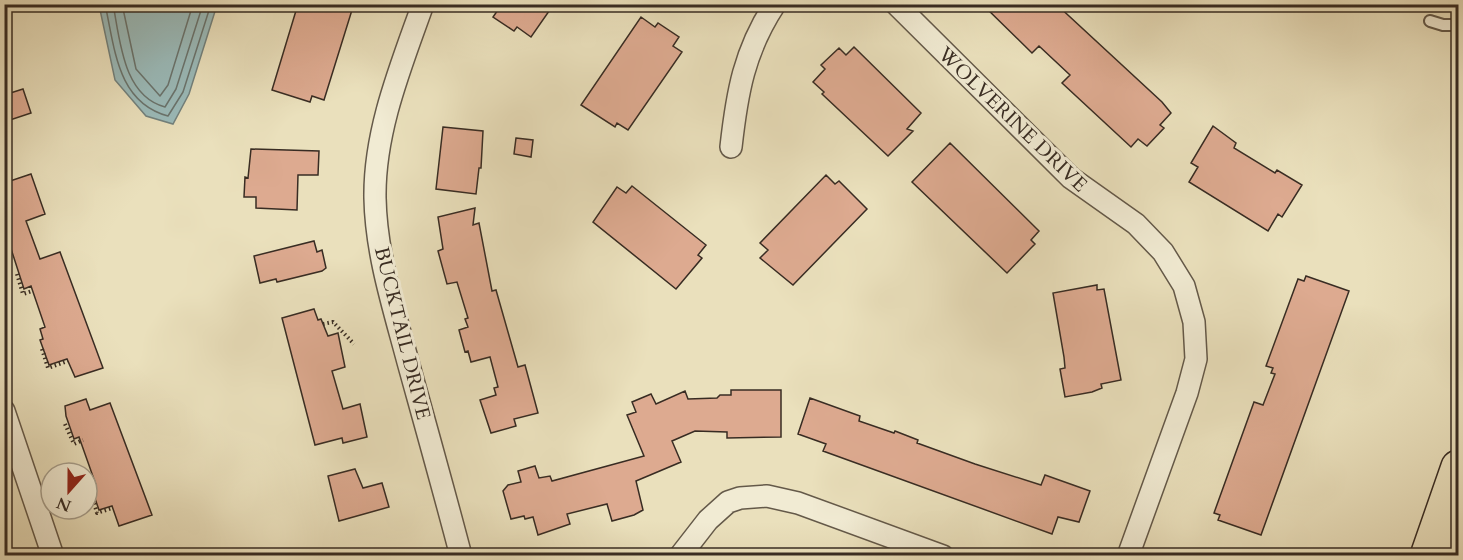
<svg xmlns="http://www.w3.org/2000/svg" width="1463" height="560" font-family="Cardo,serif">
  <rect width="100%" height="100%" fill="#eae0bc"/>
  <filter id="stains"><feTurbulence type="fractalNoise" baseFrequency=".00333" numOctaves="4"/><feColorMatrix values="0 0 0 0 .2 0 0 0 0 .09 0 0 0 0 .02 0 0 0 .5 -.17"/></filter>
  <radialGradient id="worn" r=".72"><stop offset=".6" stop-color="#630" stop-opacity="0"/><stop offset="1" stop-color="#630" stop-opacity=".3"/></radialGradient>
  <path fill="#9bbbba" stroke="#73827e" stroke-width="1.5" d="M 99,5 L 217,5 L 189,94 L 173,124 L 146,116 L 115,80 Z"/>
  <g fill="none" stroke-linecap="round" stroke-linejoin="round">
    <path stroke="#6a746e" stroke-width="1.5" d="M 105,4 C 115,49 117,102 168,116 L 183,92 L 211,4
      M 113,4 C 120,40 123,96 165,107 L 176,89 L 203,4
      M 122,4 L 136,69 L 160,96 L 168,85 L 193,4"/>
  </g>
  <path fill="#ddaa90" stroke="#382c23" stroke-width="1.5" d="M 298,4 L 336,4 L 352,10 L 324,100 L 312,96 L 310,102 L 272,90 Z
    M 502,4 L 554,4 L 531,37 L 517,27 L 514,31 L 493,17 Z
    M 982,4 L 1056,4 L 1162,102 L 1171,113 L 1160,125 L 1164,128 L 1147,146 L 1138,139 L 1131,147 L 1062,83 L 1070,75 L 1039,46 L 1032,53 Z
    M 641,17 L 655,27 L 658,23 L 679,37 L 673,46 L 682,52 L 628,130 L 617,123 L 615,127 L 581,105 Z
    M 854,47 L 921,113 L 907,129 L 913,131 L 888,156 L 822,94 L 824,92 L 813,82 L 825,69 L 821,65 L 839,48 L 846,55 Z
    M 23,89 L 31,113 L 4,122 L 4,95 Z
    M 1213,126 L 1236,143 L 1234,148 L 1275,173 L 1277,170 L 1302,185 L 1282,217 L 1278,214 L 1268,231 L 1189,182 L 1198,167 L 1191,163 Z
    M 443,127 L 483,131 L 481,168 L 479,168 L 476,194 L 436,189 Z
    M 516,138 L 533,140 L 531,157 L 514,154 Z
    M 950,143 L 1039,231 L 1031,240 L 1035,244 L 1031,248 L 1007,273 L 912,182 Z
    M 251,149 L 319,151 L 318,175 L 298,175 L 297,210 L 256,208 L 256,197 L 244,197 L 245,177 L 248,178 Z
    M 31,174 L 45,214 L 26,221 L 40,259 L 60,252 L 103,368 L 75,377 L 67,359 L 49,365 L 40,340 L 43,339 L 40,329 L 45,327 L 31,286 L 24,289 L 4,227 L 4,183 Z
    M 826,175 L 835,184 L 839,181 L 867,209 L 793,285 L 760,258 L 768,250 L 760,243 Z
    M 632,186 L 706,245 L 698,255 L 702,258 L 676,289 L 593,222 L 617,187 L 626,193 Z
    M 475,208 L 473,225 L 479,223 L 492,291 L 496,290 L 518,367 L 525,365 L 538,413 L 514,419 L 516,426 L 491,433 L 480,400 L 496,395 L 494,388 L 498,387 L 490,357 L 471,362 L 468,351 L 465,352 L 459,330 L 468,327 L 465,319 L 468,318 L 457,282 L 447,284 L 438,251 L 443,249 L 438,217 Z
    M 314,241 L 317,252 L 322,250 L 326,268 L 322,271 L 277,282 L 276,279 L 260,283 L 254,256 Z
    M 1306,276 L 1349,291 L 1261,535 L 1218,520 L 1220,515 L 1214,513 L 1254,402 L 1263,405 L 1275,374 L 1271,373 L 1273,368 L 1266,366 L 1298,279 L 1304,281 Z
    M 1097,285 L 1097,290 L 1104,289 L 1121,380 L 1101,384 L 1102,388 L 1092,392 L 1065,397 L 1060,369 L 1065,368 L 1064,357 L 1053,293 Z
    M 314,309 L 318,320 L 321,319 L 328,336 L 338,333 L 345,367 L 332,371 L 343,409 L 360,404 L 367,437 L 343,443 L 342,438 L 315,445 L 282,318 Z
    M 731,390 L 781,390 L 781,437 L 727,438 L 727,432 L 695,431 L 672,441 L 681,462 L 636,481 L 643,510 L 634,515 L 612,521 L 607,504 L 567,514 L 570,524 L 538,535 L 533,517 L 525,519 L 524,516 L 511,519 L 503,491 L 508,485 L 521,482 L 518,471 L 535,466 L 539,478 L 550,476 L 552,481 L 644,456 L 627,415 L 636,412 L 632,402 L 651,394 L 656,404 L 685,391 L 688,399 L 717,398 L 720,395 L 731,395 Z
    M 810,398 L 860,416 L 859,421 L 894,433 L 895,431 L 918,440 L 917,443 L 975,464 L 1041,485 L 1045,475 L 1090,491 L 1079,522 L 1058,517 L 1052,534 L 823,451 L 826,444 L 798,434 Z
    M 86,399 L 90,410 L 110,403 L 152,515 L 119,526 L 112,506 L 99,510 L 91,487 L 96,485 L 79,437 L 74,439 L 66,416 L 65,406 Z
    M 355,469 L 363,488 L 382,483 L 389,507 L 339,521 L 328,476 Z"/>
  <g fill="none" stroke-linecap="round" stroke-linejoin="round">
    <defs>
      <path id="service" d="M 1430,21 L 1443,25 L 1458,25"/>
      <path id="minor" d="M 423,4 C 401,66 374,131 375,198 C 376,254 394,309 408,362 C 426,427 444,491 461,556
        M 896,4 L 1071,178 L 1136,224 L 1163,252 L 1184,286 L 1194,322 L 1196,359 L 1187,393 L 1128,556
        M 731,147 C 737,93 744,51 775,4
        M 4,411 L 53,556
        M 680,556 L 708,520 L 728,502 L 740,498 L 767,496 L 798,503 L 943,556"/>
      <path id="primary" d="M 1427,556 L 1458,467
        M 1455,556 L 1458,546"/>
    </defs>
    <use href="#service" stroke="#645949" stroke-width="14"/>
    <use href="#minor" stroke="#645949" stroke-width="24"/>
    <use href="#primary" stroke="#382c23" stroke-width="36"/>
    <path stroke="#382c23" stroke-width="4" stroke-dasharray="1.5 3" stroke-linecap="butt" d="M 17,274 L 23,294 L 32,291
      M 323,324 L 333,322 L 354,344
      M 42,349 L 48,368 L 68,361
      M 65,424 L 74,444 L 83,440
      M 93,499 L 97,513 L 112,508"/>
    <use href="#service" stroke="#f1ebd3" stroke-width="10"/>
    <use href="#minor" stroke="#f1ebd3" stroke-width="21"/>
    <use href="#primary" stroke="#eae0bc" stroke-width="33"/>
  </g>
  <g text-anchor="middle" stroke-width="6" stroke-linejoin="round" paint-order="stroke">
    <g font-size="20" fill="#382c23" stroke="#f1ebd3">
      <text transform="translate(1013 119) rotate(44)" y="7">WOLVERINE DRIVE</text>
      <text transform="translate(403 333) rotate(76)" y="7">BUCKTAIL DRIVE</text>
    </g>
  </g>
  <rect width="1463" height="560" fill="none" stroke="#eae0bc" stroke-width="24"/>
  <rect x="6" y="6" width="1451" height="548" fill="none" stroke="#382c23" stroke-width="3"/>
  <rect x="12" y="12" width="1439" height="536" fill="none" stroke="#382c23" stroke-width="1.5"/>
  <g transform="translate(69 491) rotate(201)"><circle r="28" fill="#f1ebd3" stroke="#a79f8d" stroke-width="1.5"/>
  <path d="M0-4.5L10 22L0 15L-10 22Z" fill="#8f2418"/>
  <text y="-9" font-size="16" font-weight="bold" text-anchor="middle" fill="#382c23">N</text>
  </g>
  <rect width="100%" height="100%" filter="url(#stains)"/>
  <rect width="100%" height="100%" fill="url(#worn)"/>
</svg>
